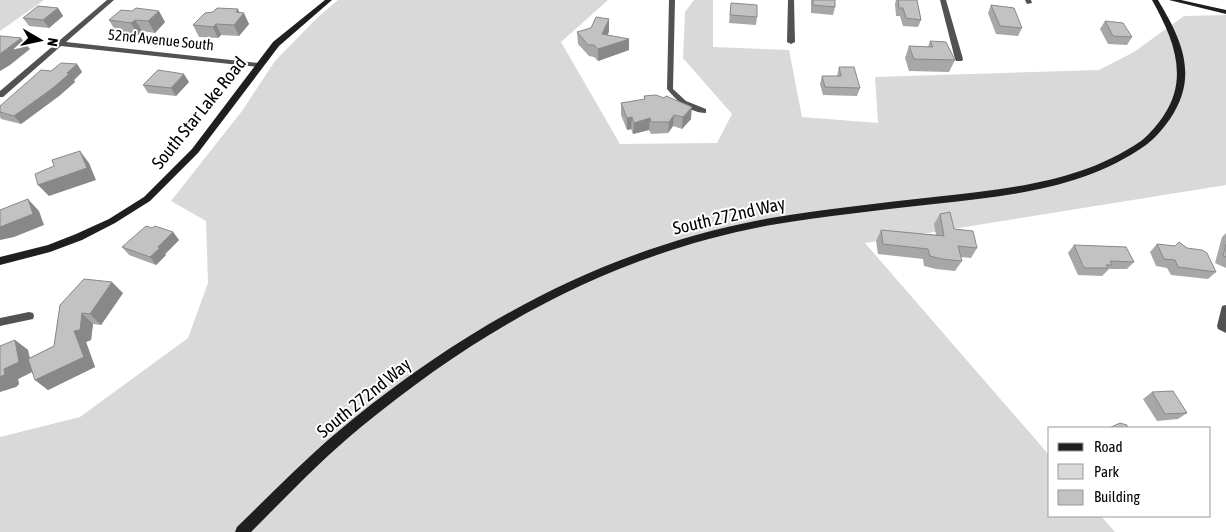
<svg xmlns="http://www.w3.org/2000/svg" width="1226" height="532" font-family="'Asap Condensed',sans-serif">
  <rect width="100%" height="100%" fill="#fff"/>
  <path fill="#d9d9d9" d="M 0,0 L 44,0 L 0,31 Z
    M 338,0 L 608,0 L 561,42 L 620,144 L 717,143 L 732,114 L 683,58 L 685,12 L 694,0 L 713,0 L 713,47 L 789,50 L 802,117 L 878,123 L 875,77 L 1099,70 L 1134,52 L 1184,16 L 1226,15 L 1226,185 L 865,243 L 1050,456 L 1050,516 L 1101,516 L 1115,532 L 0,532 L 0,437 L 80,417 L 188,338 L 208,283 L 206,221 L 171,201 L 242,111 L 275,61 L 318,17 Z"/>
  <g fill="none" stroke-linecap="round" stroke-linejoin="round">
    <path fill="#525252" fill-rule="evenodd" d="M 669,0 L 675,0 L 673,89 L 686,101 L 706,109 L 706,113 C 690,113 676,100 667,89 Z"/>
    <path fill="#525252" fill-rule="evenodd" d="M 107,0 L 114,0 L 66,42 L 259,63 L 263,65 L 259,67 L 61,46 L 3,97 L 0,97 L 0,91 Z
      M 788,0 L 794,0 L 795,42 L 791,44 L 787,42 Z
      M 940,0 L 946,0 L 963,59 L 962,61 L 956,61 L 955,59 Z
      M 1025,0 L 1031,0 L 1032,3 L 1027,4 Z
      M 1226,305 L 1226,333 L 1218,329 L 1217,326 L 1222,306 Z
      M 29,312 L 33,313 L 34,316 L 33,319 L 0,326 L 0,318 Z"/>
    <path fill="#1f1f1f" fill-rule="evenodd" d="M 325,0 L 332,0 L 279,46 L 198,153 L 150,201 L 115,223 L 82,240 L 50,252 L 0,265 L 0,257 L 48,245 L 76,234 L 109,219 L 144,197 L 192,149 L 273,42 Z
      M 1152,0 L 1158,0 C 1182,40 1199,76 1170,119 C 1163,129 1155,138 1146,145 C 1084,189 1007,196 934,204 C 880,210 825,216 771,225 C 614,254 484,326 361,427 C 322,459 287,496 251,532 L 235,532 L 237,527 C 275,490 312,452 353,419 C 479,318 611,247 771,218 C 825,209 880,203 934,197 C 1005,189 1080,183 1141,141 C 1150,134 1158,124 1164,115 C 1190,76 1172,36 1152,0 Z
      M 1169,0 L 1181,0 L 1226,10 L 1226,14 Z"/>
  </g>
  <path fill="#a7a7a7" d="M 811,0 L 835,0 L 835,7 L 833,15 L 811,13 Z
    M 896,0 L 917,0 L 921,20 L 918,27 L 903,26 L 900,16 L 896,16 L 895,4 Z
    M 731,3 L 757,17 L 756,25 L 729,23 Z
    M 991,5 L 1022,28 L 1018,36 L 996,34 L 988,13 Z
    M 58,8 L 63,16 L 49,28 L 29,26 L 23,18 Z
    M 132,11 L 165,22 L 155,33 L 142,31 L 138,35 L 116,32 L 109,20 Z
    M 240,12 L 249,24 L 239,36 L 221,35 L 218,38 L 199,37 L 193,25 Z
    M 1105,21 L 1132,37 L 1127,45 L 1108,44 L 1100,29 Z
    M 609,31 L 608,35 L 629,50 L 598,61 L 594,57 L 589,56 L 578,44 L 577,32 Z
    M 930,41 L 955,60 L 949,72 L 909,71 L 905,58 L 909,46 L 928,47 Z
    M 77,64 L 82,72 L 74,80 L 75,82 L 59,96 L 21,124 L 1,119 L 0,117 L 0,106 L 51,71 Z
    M 839,67 L 860,88 L 857,96 L 823,95 L 820,84 L 822,76 L 837,76 Z
    M 189,82 L 176,96 L 148,93 L 143,85 Z
    M 644,96 L 691,119 L 682,129 L 673,126 L 668,133 L 651,134 L 649,130 L 633,134 L 631,129 L 627,130 L 621,115 L 621,103 L 644,100 Z
    M 940,214 L 954,229 L 977,248 L 971,258 L 961,257 L 962,261 L 955,271 L 936,269 L 924,266 L 923,259 L 878,254 L 876,241 L 881,230 L 936,235 L 934,224 Z
    M 152,228 L 173,232 L 179,240 L 165,254 L 166,255 L 156,265 L 129,255 L 122,247 Z
    M 1226,233 L 1226,268 L 1215,263 L 1222,237 Z
    M 1179,242 L 1216,272 L 1208,279 L 1171,275 L 1167,268 L 1156,266 L 1150,252 L 1157,244 L 1175,246 Z
    M 1074,245 L 1134,262 L 1127,269 L 1109,269 L 1102,276 L 1078,275 L 1068,253 Z
    M 123,293 L 101,325 L 93,324 L 91,340 L 86,342 L 95,367 L 48,390 L 35,380 L 31,369 L 32,372 L 18,379 L 19,384 L 16,387 L 15,340 L 28,350 L 30,358 L 54,346 L 60,305 Z
    M 1152,392 L 1187,413 L 1178,419 L 1157,421 L 1143,399 Z"/>
  <path fill="#888" d="M 58,8 L 63,16 L 49,28 L 43,20 Z
    M 238,9 L 241,16 L 244,13 L 249,24 L 239,36 L 234,25 L 236,12 Z
    M 159,11 L 165,22 L 155,33 L 148,21 Z
    M 609,19 L 609,31 L 603,46 L 602,34 Z
    M 135,20 L 142,31 L 138,35 L 131,23 Z
    M 216,24 L 221,35 L 218,38 L 213,27 Z
    M 21,38 L 30,49 L 10,65 L 0,71 L 0,54 Z
    M 629,39 L 629,50 L 598,61 L 598,49 Z
    M 77,64 L 82,72 L 74,80 L 75,82 L 59,96 L 21,124 L 14,116 L 67,73 Z
    M 184,74 L 189,82 L 176,96 L 171,88 Z
    M 692,107 L 691,119 L 682,129 L 683,117 Z
    M 674,115 L 673,126 L 668,133 L 669,122 Z
    M 632,117 L 631,129 L 627,130 L 627,118 Z
    M 650,118 L 649,130 L 633,134 L 634,123 Z
    M 80,151 L 89,163 L 96,180 L 49,196 L 38,185 Z
    M 28,199 L 39,211 L 44,225 L 14,237 L 0,240 L 0,227 Z
    M 173,232 L 179,240 L 165,254 L 166,255 L 156,265 L 150,257 L 158,247 Z
    M 112,282 L 123,293 L 101,325 L 90,314 Z
    M 82,313 L 93,324 L 91,340 L 86,342 L 95,367 L 48,390 L 35,380 L 74,331 Z
    M 15,340 L 28,350 L 32,372 L 18,379 L 19,384 L 16,387 L 0,392 L 0,377 L 4,369 Z"/>
  <path fill="#c2c2c2" stroke="#888" d="M 813,0 L 835,0 L 835,7 L 813,5 Z
    M 898,0 L 917,0 L 921,20 L 906,18 L 903,8 L 899,8 Z
    M 731,3 L 757,5 L 757,17 L 730,15 Z
    M 991,5 L 1014,8 L 1022,28 L 1000,26 Z
    M 38,6 L 58,8 L 43,20 L 23,18 Z
    M 136,8 L 159,11 L 148,21 L 135,20 L 131,23 L 109,20 L 121,10 L 132,11 Z
    M 217,8 L 238,9 L 236,12 L 244,13 L 234,25 L 216,24 L 213,27 L 193,25 L 205,13 L 213,12 Z
    M 596,17 L 609,19 L 602,34 L 629,39 L 598,49 L 594,45 L 588,45 L 577,32 L 591,28 Z
    M 1105,21 L 1123,23 L 1132,37 L 1113,36 Z
    M 0,36 L 1,36 L 21,38 L 0,54 Z
    M 930,41 L 946,42 L 955,60 L 914,59 L 909,46 L 933,47 Z
    M 61,63 L 77,64 L 67,73 L 69,74 L 53,88 L 14,116 L 0,112 L 0,106 L 41,70 L 51,71 Z
    M 839,67 L 854,67 L 860,88 L 825,87 L 822,76 L 841,76 Z
    M 158,70 L 184,74 L 171,88 L 143,85 Z
    M 656,95 L 664,98 L 666,96 L 692,107 L 683,117 L 674,115 L 669,122 L 651,122 L 650,118 L 634,123 L 632,117 L 627,118 L 621,103 L 645,99 L 644,96 Z
    M 80,151 L 87,168 L 38,185 L 35,174 L 54,166 L 52,160 Z
    M 28,199 L 33,214 L 0,227 L 0,210 Z
    M 950,212 L 954,229 L 973,231 L 977,248 L 958,246 L 962,261 L 942,259 L 930,256 L 928,249 L 883,244 L 881,230 L 944,236 L 940,214 Z
    M 146,226 L 152,228 L 155,226 L 173,232 L 158,247 L 160,248 L 150,257 L 122,247 Z
    M 1179,242 L 1187,248 L 1202,250 L 1207,253 L 1216,272 L 1178,267 L 1175,260 L 1164,259 L 1157,244 L 1175,246 Z
    M 1226,244 L 1226,257 L 1223,256 Z
    M 1074,245 L 1126,247 L 1134,262 L 1110,261 L 1112,265 L 1106,265 L 1108,268 L 1084,268 Z
    M 84,279 L 112,282 L 90,314 L 82,313 L 80,330 L 74,331 L 84,357 L 35,380 L 28,359 L 54,346 L 60,305 Z
    M 15,340 L 19,362 L 4,369 L 5,374 L 0,377 L 0,346 Z
    M 1173,391 L 1187,413 L 1165,414 L 1152,392 Z
    M 1120,423 L 1127,425 L 1127,428 L 1109,428 Z"/>
  <g text-anchor="middle" stroke-width="4" stroke-linejoin="round" paint-order="stroke">
    <g font-size="15" fill="#000" stroke="#fff">
      <text transform="translate(161 40) rotate(6)" y="5">52nd Avenue South</text>
    </g>
    <g font-size="18" fill="#000" stroke="#fff">
      <text transform="translate(199 113) rotate(-51)" y="6">South Star Lake Road</text>
      <text transform="translate(729 216) rotate(-13)" y="6">South 272nd Way</text>
      <text transform="translate(364 398) rotate(-39)" y="6">South 272nd Way</text>
    </g>
  </g>
  <rect x="1048" y="427" width="162" height="90" fill="#ffffff" stroke="#999999"/>
  <rect x="1058" y="443" width="25" height="8" fill="#1f1f1f" stroke="#999999"/>
  <text x="1094" y="452" font-size="15" fill="#000000">Road</text>
  <rect x="1058" y="464" width="25" height="15" fill="#d9d9d9" stroke="#999999"/>
  <text x="1094" y="477" font-size="15" fill="#000000">Park</text>
  <rect x="1058" y="490" width="25" height="15" fill="#c2c2c2" stroke="#999999"/>
  <text x="1094" y="502" font-size="15" fill="#000000">Building</text>
  <g transform="translate(40 40) rotate(99)" stroke="#ffffff" stroke-width="4" paint-order="stroke">
  <path d="M0-4L9 19L0 12L-9 19Z" fill="#000000"/>
  <text y="-8" font-size="14" font-weight="bold" text-anchor="middle" fill="#000000">N</text>
  </g>
</svg>
